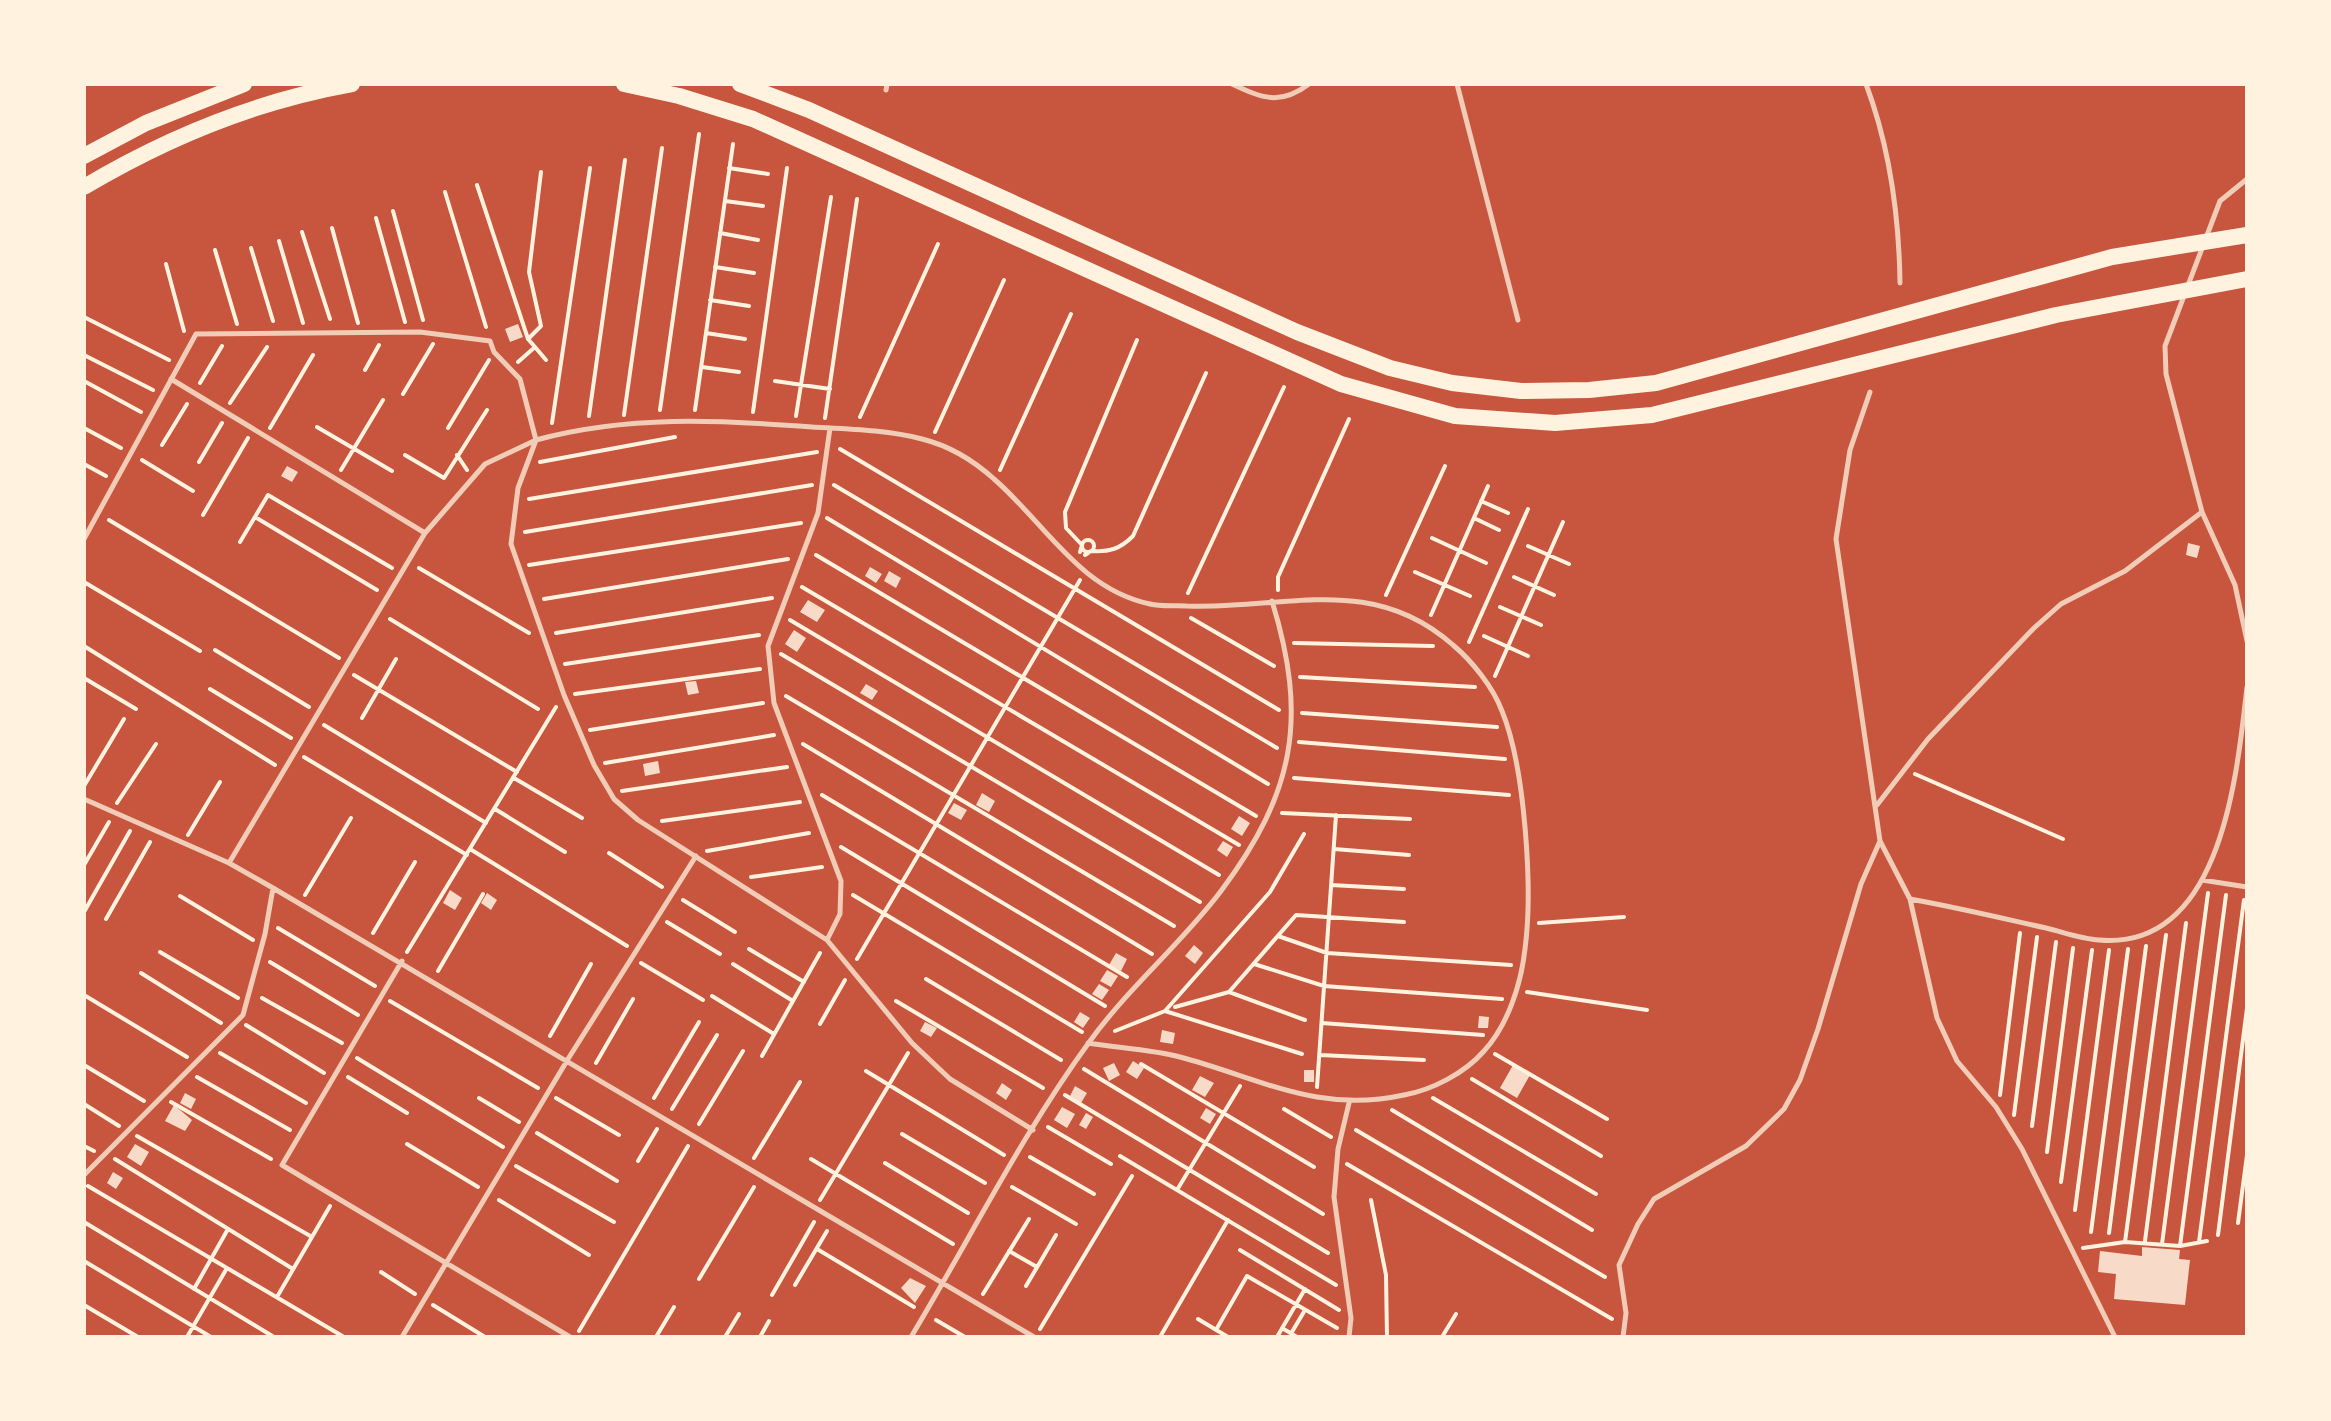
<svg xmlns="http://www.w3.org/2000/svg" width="2331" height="1421" font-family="Figtree,sans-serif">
  <rect width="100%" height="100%" fill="#c8553d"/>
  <path fill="#f7dbc8" d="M 518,324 L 523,337 L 510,342 L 505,329 Z
    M 287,466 L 298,472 L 292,482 L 281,476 Z
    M 2188,543 L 2200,546 L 2197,558 L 2186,555 Z
    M 870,567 L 882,574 L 876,583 L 865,576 Z
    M 889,571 L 901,578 L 896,588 L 884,581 Z
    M 808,600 L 825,610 L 817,622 L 800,612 Z
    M 794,630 L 806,638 L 797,652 L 785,644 Z
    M 696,681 L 699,693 L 688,695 L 685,682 Z
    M 866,684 L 878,691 L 872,700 L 860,693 Z
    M 658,761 L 660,773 L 645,776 L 643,764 Z
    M 982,793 L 995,801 L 989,812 L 976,805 Z
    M 954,803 L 967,810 L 961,820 L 948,813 Z
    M 1239,816 L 1250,823 L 1242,836 L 1231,829 Z
    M 1223,841 L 1233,847 L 1227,857 L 1217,850 Z
    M 450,890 L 462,898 L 455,910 L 443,903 Z
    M 487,893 L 497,900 L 491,910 L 481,903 Z
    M 1194,945 L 1203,953 L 1195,964 L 1185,956 Z
    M 1116,953 L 1127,959 L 1121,971 L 1109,965 Z
    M 1107,970 L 1118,976 L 1111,987 L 1100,981 Z
    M 1099,984 L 1109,990 L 1102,1000 L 1092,994 Z
    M 1080,1012 L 1090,1018 L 1083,1028 L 1074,1022 Z
    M 1479,1016 L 1489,1017 L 1488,1028 L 1478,1028 Z
    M 925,1022 L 937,1028 L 931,1037 L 920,1031 Z
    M 1162,1030 L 1175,1033 L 1173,1044 L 1160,1042 Z
    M 1133,1061 L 1144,1068 L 1137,1079 L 1126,1072 Z
    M 1114,1063 L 1120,1075 L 1109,1081 L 1103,1068 Z
    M 1513,1065 L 1530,1075 L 1517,1098 L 1500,1088 Z
    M 1304,1070 L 1314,1070 L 1314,1082 L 1304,1082 Z
    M 1200,1076 L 1214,1083 L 1205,1097 L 1192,1090 Z
    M 1002,1083 L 1012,1090 L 1006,1100 L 996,1093 Z
    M 1075,1086 L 1087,1093 L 1081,1103 L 1070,1096 Z
    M 185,1093 L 196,1099 L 191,1109 L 180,1103 Z
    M 174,1105 L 192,1120 L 185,1131 L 165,1121 Z
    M 1062,1107 L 1075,1114 L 1067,1128 L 1054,1120 Z
    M 1206,1108 L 1216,1114 L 1210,1124 L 1200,1118 Z
    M 1086,1113 L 1093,1117 L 1086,1129 L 1079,1125 Z
    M 135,1144 L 149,1152 L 141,1166 L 127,1157 Z
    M 113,1172 L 123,1178 L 116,1189 L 107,1183 Z
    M 2142,1247 L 2180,1250 L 2179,1259 L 2190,1260 L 2185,1305 L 2114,1299 L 2116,1274 L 2098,1272 L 2100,1251 L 2142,1256 Z
    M 910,1278 L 926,1286 L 915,1303 L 901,1288 Z"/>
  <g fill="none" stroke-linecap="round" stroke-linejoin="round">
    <path stroke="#fff3e0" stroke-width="4" d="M 729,168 L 768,174
      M 477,185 L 528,339 L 535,347 L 518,362
      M 445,192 L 486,327
      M 725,201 L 763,206
      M 393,211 L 423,320
      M 376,218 L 405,322
      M 332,228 L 358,323
      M 302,232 L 330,319
      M 720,233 L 758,240
      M 279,241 L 303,323
      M 251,248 L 273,321
      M 215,250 L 237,324
      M 166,264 L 184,331
      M 715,267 L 754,273
      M 710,300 L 749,306
      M 84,317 L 169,360
      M 706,333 L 745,339
      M 528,339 L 541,326 L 529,272 L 541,172
      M 535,347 L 546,360
      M 84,355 L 153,390
      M 702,367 L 739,372
      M 365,370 L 379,345
      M 84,381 L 141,412
      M 775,381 L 830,389
      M 200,383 L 222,346
      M 403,394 L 433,344
      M 230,403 L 267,347
      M 660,410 L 699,134
      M 695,410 L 733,144
      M 753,412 L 787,168
      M 624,415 L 662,148
      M 589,416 L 625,160
      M 796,416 L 831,197
      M 860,417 L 938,244
      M 825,418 L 857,199
      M 552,423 L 590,168
      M 317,427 L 392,471
      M 84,428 L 121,448
      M 270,428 L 313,355
      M 448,428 L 489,360
      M 935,432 L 1004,280
      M 162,445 L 187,404
      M 840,449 L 1279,710
      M 405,455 L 444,478 L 487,410
      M 457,455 L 467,470
      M 142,460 L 193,491
      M 199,462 L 222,423
      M 540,462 L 675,437
      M 84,464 L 106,476
      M 341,470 L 383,400
      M 1000,470 L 1071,314
      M 834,485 L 1277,748
      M 529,499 L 817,452
      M 1481,501 L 1508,513
      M 203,515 L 248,438
      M 255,517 L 377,590
      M 827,518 L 1268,784
      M 1474,518 L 1499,530
      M 109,520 L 339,658
      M 525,532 L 812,485
      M 1432,538 L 1486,563
      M1082 546a6 6 0 1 1 12 0a6 6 0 1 1-12 0Z
      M 240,542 L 268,495 L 392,568
      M 1528,546 L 1569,564
      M 1080,552 L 1082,545 L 1066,528 L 1065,512 L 1137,340
      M 816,555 L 1256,816
      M 1085,555 L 1091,551 C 1110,552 1120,549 1133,536 L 1206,373
      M 529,565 L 801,523
      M 419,568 L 529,633
      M 1415,572 L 1470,596
      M 1514,577 L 1554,595
      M 84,582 L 200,651
      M 802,587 L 1239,845
      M 1278,590 L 1278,577 L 1349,419
      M 1188,593 L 1284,387
      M 1386,595 L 1445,466
      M 544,599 L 788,559
      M 1500,607 L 1541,625
      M 1431,615 L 1488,486
      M 1191,618 L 1274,666
      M 390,619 L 538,709
      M 790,620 L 1219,875
      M 556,633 L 772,598
      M 1484,636 L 1528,656
      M 1469,642 L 1528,509
      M 1294,643 L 1433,646
      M 84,646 L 275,765
      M 215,650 L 309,707
      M 781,654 L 1200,902
      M 565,664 L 759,635
      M 354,675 L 517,772
      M 1495,676 L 1563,522
      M 1300,677 L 1475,687
      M 84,678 L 136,709
      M 210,689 L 291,738
      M 575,694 L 760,669
      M 786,696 L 1174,926
      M 1302,713 L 1497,727
      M 362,718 L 396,659
      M 324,725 L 486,823
      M 590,730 L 763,703
      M 1299,742 L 1505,759
      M 803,744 L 1152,954
      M 304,757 L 467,855
      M 605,763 L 774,735
      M 1915,774 L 2063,839
      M 514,778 L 582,818
      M 1294,778 L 1509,795
      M 84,786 L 124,719
      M 622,791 L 787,767
      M 822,795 L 1127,977
      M 117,803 L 156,744
      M 495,809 L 565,852
      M 1282,813 L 1410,819
      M 662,821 L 800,802
      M 188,835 L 220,782
      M 841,847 L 1105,1006
      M 470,849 L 627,946
      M 1334,849 L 1409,855
      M 707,851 L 809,833
      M 609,853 L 662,887
      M 84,865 L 109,822
      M 751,877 L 822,867
      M 1331,885 L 1404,889
      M 305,895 L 351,818
      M 853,895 L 1082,1032
      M 180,896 L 253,940
      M 683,900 L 735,932
      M 84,912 L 130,831
      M 106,919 L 150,842
      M 667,922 L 720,954
      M 1539,923 L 1624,917
      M 278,928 L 375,986
      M 373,933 L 415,862
      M 1278,936 L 1327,953 L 1511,965
      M 749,949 L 804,982
      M 160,952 L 238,998
      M 407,952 L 556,707
      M 857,959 L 1080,580
      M 270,962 L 358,1015
      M 641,963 L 703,1000
      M 733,964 L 793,1001
      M 1254,964 L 1324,986 L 1502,999
      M 438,971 L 483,894
      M 141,973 L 221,1023
      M 926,979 L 1061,1060
      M 1229,992 L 1296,915 L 1404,922
      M 1527,992 L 1647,1010
      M 84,995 L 187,1057
      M 712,996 L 774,1034
      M 262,998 L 342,1043
      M 390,1001 L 538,1088
      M 896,1001 L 1043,1088
      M 1175,1007 L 1229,992 L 1305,1020
      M 1165,1011 L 1270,892 L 1304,834
      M 1322,1023 L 1483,1035
      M 820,1024 L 845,980
      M 246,1025 L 324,1073
      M 1115,1031 L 1165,1011 L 1302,1054
      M 550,1036 L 591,964
      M 220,1053 L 306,1103
      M 1495,1054 L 1607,1119
      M 1320,1055 L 1424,1060
      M 762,1056 L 820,953
      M 357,1058 L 503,1147
      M 596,1063 L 633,999
      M 1141,1064 L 1314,1167
      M 84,1065 L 144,1101
      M 1084,1069 L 1323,1214
      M 866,1071 L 1004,1155
      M 197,1077 L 290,1130
      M 348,1077 L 407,1113
      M 1472,1079 L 1601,1156
      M 1317,1087 L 1336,815
      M 1065,1095 L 1328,1253
      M 2000,1095 L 2020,933
      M 479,1098 L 519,1122
      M 556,1098 L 619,1135
      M 654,1098 L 699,1022
      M 1433,1098 L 1596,1194
      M 171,1102 L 271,1159
      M 84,1104 L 119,1126
      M 672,1109 L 717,1035
      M 1284,1109 L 1331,1137
      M 1392,1110 L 1592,1230
      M 2014,1115 L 2037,937
      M 699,1124 L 743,1051
      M 2032,1126 L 2056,942
      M 1048,1127 L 1111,1164
      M 1356,1130 L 1605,1277
      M 537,1133 L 617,1181
      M 902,1134 L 985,1183
      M 137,1136 L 312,1237
      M 407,1144 L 478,1187
      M 84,1146 L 94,1151
      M 2047,1152 L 2073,948
      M 1120,1156 L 1336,1285
      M 1030,1157 L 1094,1194
      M 754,1158 L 800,1082
      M 115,1159 L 293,1269
      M 811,1159 L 953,1244
      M 638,1161 L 657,1129
      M 885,1163 L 968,1213
      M 1347,1164 L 1612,1319
      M 516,1166 L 614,1222
      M 2061,1182 L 2092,950
      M 88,1186 L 344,1337
      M 1012,1187 L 1076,1224
      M 1177,1190 L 1240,1086
      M 499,1200 L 589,1255
      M 820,1200 L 908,1053
      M 1371,1200 L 1386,1275 L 1387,1337
      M 2075,1210 L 2109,950
      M 84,1222 L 274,1337
      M 2238,1223 L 2247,1155
      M 2091,1232 L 2128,949
      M 2109,1233 L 2146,946
      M 2218,1235 L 2247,1008
      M 2145,1241 L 2186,923
      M 2125,1242 L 2166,935
      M 2199,1242 L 2244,900
      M 2162,1244 L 2208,893
      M 2180,1246 L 2226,895
      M 2083,1248 L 2125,1242 L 2180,1246 L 2207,1241
      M 817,1249 L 914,1307
      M 1240,1250 L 1339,1310
      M 1009,1251 L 1037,1267
      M 84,1261 L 211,1337
      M 381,1272 L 415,1294
      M 699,1279 L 754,1187
      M 795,1285 L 827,1231
      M 1026,1286 L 1056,1235
      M 194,1289 L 228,1229
      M 983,1294 L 1029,1219
      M 772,1295 L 814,1222
      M 277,1297 L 330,1206
      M 84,1305 L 138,1337
      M 433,1305 L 485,1337
      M 1198,1319 L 1228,1337
      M 936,1320 L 965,1337
      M 1282,1328 L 1297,1337
      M 1040,1329 L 1132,1176
      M 1216,1330 L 1247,1276 L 1337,1328
      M 579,1331 L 688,1146
      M 187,1337 L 227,1268
      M 656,1337 L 674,1307
      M 725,1337 L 739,1314
      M 760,1337 L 769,1321
      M 1160,1337 L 1228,1220
      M 1277,1337 L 1305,1289
      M 1289,1337 L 1305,1310
      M 1442,1337 L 1456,1314"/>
    <path stroke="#f1ccb7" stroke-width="5" d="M 1232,84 C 1262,98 1280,106 1309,84
      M 1457,84 L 1518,320
      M 1866,84 C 1890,148 1899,214 1900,283
      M 886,90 L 887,84
      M 2247,179 L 2220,201 L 2165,346 L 2166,374 L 2202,512 L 2235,585 L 2247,641
      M 171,379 L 425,533
      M 84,539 L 196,334 L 420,332 L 490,341 L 494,352 L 520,379 L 536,440 L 485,464 L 425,533 L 229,863
      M 84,799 L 229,863 L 273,888 L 1034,1337
      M 1877,805 L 1928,739 L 2033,629 L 2061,604 L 2125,571 L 2202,512
      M 1880,841 L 1910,899 L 1937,1018 L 1957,1061 L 1996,1107 L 2022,1149 L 2115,1337
      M 2202,880 L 2247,887
      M 1910,899 C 1955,907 2001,918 2046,928 C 2063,932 2082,939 2099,940 C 2222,951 2237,774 2247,687
      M 827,940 L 840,914 L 841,881 L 774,703 L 768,646 L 818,513 L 830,428
      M 402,961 L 282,1165 L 570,1337
      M 1033,1130 L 950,1079 L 912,1043 L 827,940 L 638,820 L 614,799 L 594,765 L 564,695 L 511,544 L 518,488 L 536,440 C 628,415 718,420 812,427 C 847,429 888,430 922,439 C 950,446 973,460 994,479 C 1045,523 1079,589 1150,604 C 1162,607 1176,605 1187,606 C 1284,610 1371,572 1453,645 C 1472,661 1493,687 1502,711 C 1525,767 1533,889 1525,949 C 1521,984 1508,1025 1484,1051 C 1465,1073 1432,1090 1404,1095 C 1317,1114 1260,1078 1180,1057 C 1150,1049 1118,1048 1088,1043
      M 84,1175 L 243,1015 L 265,934 L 273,888
      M 402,1337 L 568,1059 L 696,856
      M 911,1337 C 970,1239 1022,1134 1090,1041 C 1129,987 1181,944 1221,891 C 1295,792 1308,718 1272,601
      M 1349,1337 L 1351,1318 L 1334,1197 L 1338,1149 L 1349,1103
      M 1623,1337 L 1626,1313 L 1619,1265 L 1638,1224 L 1654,1199 L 1746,1146 L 1784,1109 L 1800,1080 L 1818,1029 L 1861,884 L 1880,841 L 1836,539 L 1850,450 L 1870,392"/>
    <path stroke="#fff3e0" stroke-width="16" d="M 624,84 L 679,96 L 753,119 L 1341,384 L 1455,416 L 1555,423 L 1652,415 L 2056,315 L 2247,279
      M 740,84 L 809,110 L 1297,332 L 1390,368 L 1452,383 L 1521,391 L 1589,390 L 1656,383 L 2112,257 L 2247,235
      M 84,156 L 146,123 L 244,84
      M 84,187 C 168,137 256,101 352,84"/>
  </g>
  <rect width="2331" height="1421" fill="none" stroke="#fff3e0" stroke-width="172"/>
</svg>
